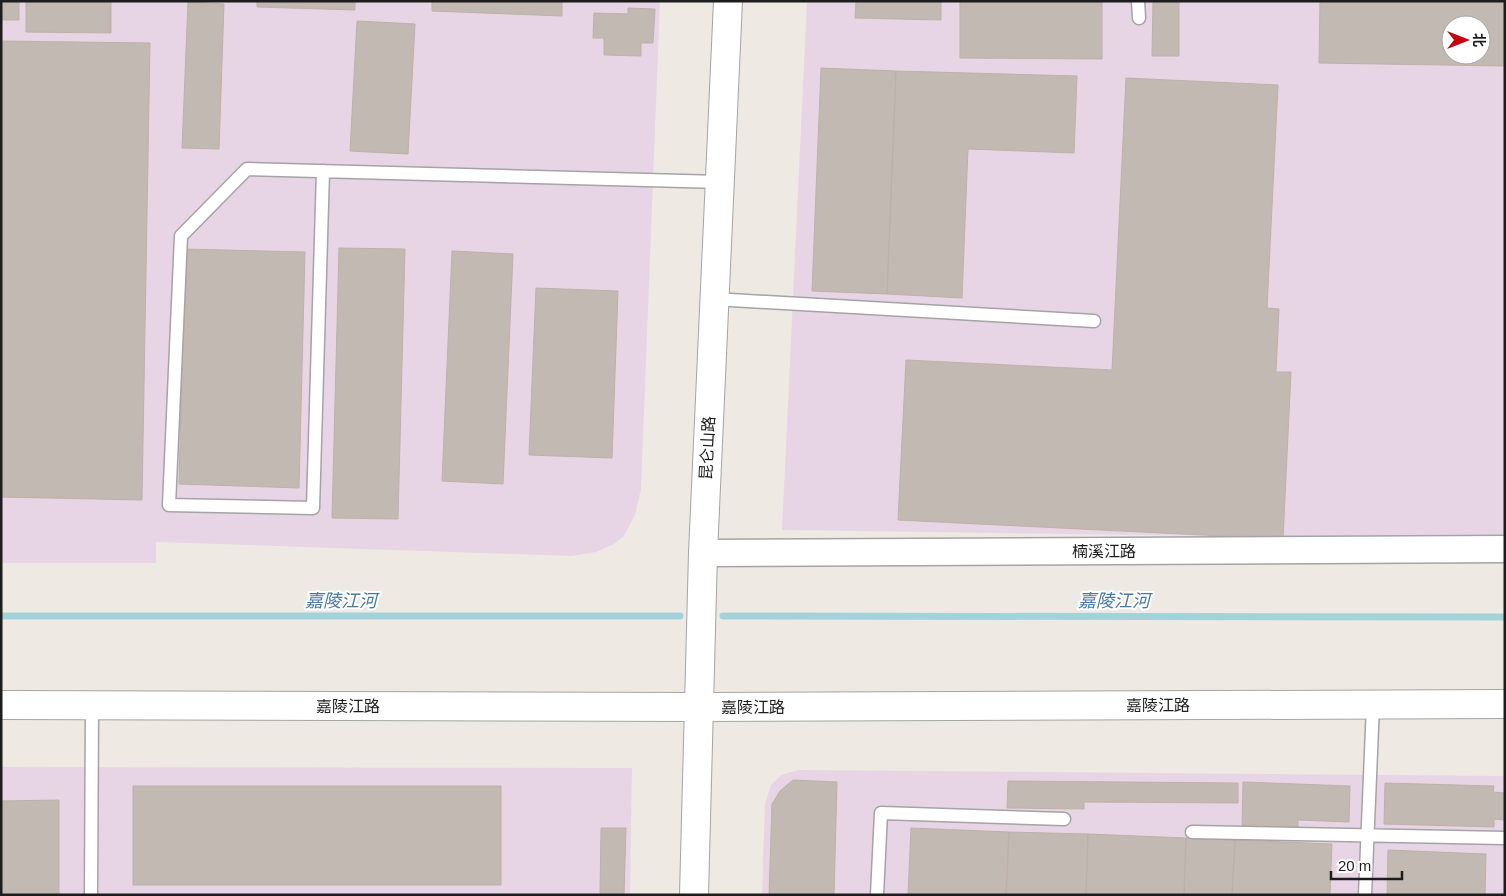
<svg xmlns="http://www.w3.org/2000/svg" width="1506" height="896" font-family="Helvetica,'Noto Sans SC',sans-serif">
  <rect width="100%" height="100%" fill="#eeeae3"/>
  <path fill="#e7d5e5" fill-rule="evenodd" d="M 1,1 L 660,1 L 641,489 L 635,515 L 624,536 L 614,544 L 596,552 L 572,556 L 156,542 L 156,563 L 1,563 Z
    M 807,1 L 1505,1 L 1505,540 L 782,530 ZM 1451,25 L 1481,25 L 1481,55 L 1451,55 Z
    M 1,767 L 632,768 L 630,895 L 1,895 Z
    M 798,770 L 1505,776 L 1505,895 L 762,895 L 765,804 L 771,785 L 781,775 Z"/>
  <g fill="none" stroke-linecap="round" stroke-linejoin="round">
    <path stroke="#a4d2db" stroke-width="7" d="M 1,616 L 680,616
      M 723,616 L 1505,617"/>
  </g>
  <path fill="#c3b9b3" stroke="#bfb0a6" fill-rule="evenodd" d="M 1,1 L 19,1 L 19,20 L 1,20 Z
    M 26,1 L 111,1 L 111,33 L 26,32 Z
    M 257,1 L 355,1 L 355,10 L 257,7 Z
    M 432,1 L 562,1 L 562,16 L 432,11 Z
    M 856,1 L 941,1 L 941,20 L 855,18 Z
    M 960,1 L 1102,1 L 1102,59 L 960,58 Z
    M 1153,1 L 1179,1 L 1179,56 L 1152,56 Z
    M 1320,1 L 1505,1 L 1505,66 L 1319,63 ZM 1451,25 L 1481,25 L 1481,55 L 1451,55 Z
    M 188,2 L 224,4 L 219,149 L 182,148 Z
    M 628,8 L 655,9 L 653,43 L 641,43 L 641,56 L 604,55 L 604,38 L 593,38 L 594,13 L 628,14 Z
    M 357,21 L 415,24 L 408,154 L 350,151 Z
    M 1,41 L 150,43 L 142,500 L 1,497 Z
    M 821,68 L 896,71 L 887,294 L 812,291 Z
    M 896,71 L 1077,76 L 1074,153 L 968,149 L 962,298 L 887,294 Z
    M 1126,78 L 1278,85 L 1267,308 L 1279,309 L 1276,372 L 1291,372 L 1283,539 L 898,520 L 906,360 L 1112,370 Z
    M 339,248 L 405,249 L 398,519 L 332,518 Z
    M 185,249 L 305,252 L 299,488 L 179,484 Z
    M 452,251 L 513,254 L 503,484 L 442,481 Z
    M 536,288 L 618,291 L 612,458 L 529,455 Z
    M 793,780 L 837,782 L 834,895 L 769,895 L 772,804 L 780,791 Z
    M 1008,781 L 1238,783 L 1238,803 L 1084,802 L 1084,809 L 1007,808 Z
    M 1243,782 L 1350,786 L 1349,822 L 1298,820 L 1298,828 L 1242,826 Z
    M 1385,783 L 1494,786 L 1493,792 L 1505,793 L 1505,820 L 1494,819 L 1494,827 L 1384,824 Z
    M 133,786 L 501,786 L 501,885 L 133,885 Z
    M 59,800 L 59,895 L 1,895 L 1,801 Z
    M 601,828 L 626,828 L 624,895 L 600,895 Z
    M 911,828 L 1009,832 L 1006,895 L 908,895 Z
    M 1009,832 L 1088,834 L 1086,895 L 1006,895 Z
    M 1088,834 L 1186,838 L 1184,895 L 1086,895 Z
    M 1186,838 L 1235,840 L 1232,895 L 1184,895 Z
    M 1235,840 L 1332,844 L 1330,895 L 1232,895 Z
    M 1388,850 L 1486,854 L 1485,895 L 1387,895 Z"/>
  <g fill="none" stroke-linecap="round" stroke-linejoin="round">
    <defs>
      <path id="service" d="M 1138,1 L 1139,18
        M 323,171 L 313,508 L 169,505 L 181,236 L 247,169 L 720,182
        M 714,299 L 1094,321
        M 1192,832 L 1505,838
        M 91,895 L 92,706
        M 877,895 L 881,813 L 1064,819
        M 1365,895 L 1373,705"/>
      <path id="minor" d="M 703,553 L 1505,549"/>
      <path id="tertiary" d="M 1,705 L 700,707 L 1505,704
        M 694,895 L 703,553 L 728,1"/>
    </defs>
    <use href="#service" stroke="#a4a4a4" stroke-width="15"/>
    <use href="#minor" stroke="#a4a4a4" stroke-width="29"/>
    <use href="#tertiary" stroke="#a4a4a4" stroke-width="30"/>
    <use href="#service" stroke="#fff" stroke-width="12"/>
    <use href="#minor" stroke="#fff" stroke-width="26"/>
    <use href="#tertiary" stroke="#fff" stroke-width="28"/>
  </g>
  <g text-anchor="middle" stroke-width="4" stroke-linejoin="round" paint-order="stroke">
    <g font-size="16" fill="#1d1d1d" stroke="#fff">
      <text transform="translate(707 448) rotate(-87)" y="6">昆仑山路</text>
      <text x="1104" y="557">楠溪江路</text>
      <text x="1158" y="711">嘉陵江路</text>
      <text x="348" y="712">嘉陵江路</text>
      <text x="753" y="713">嘉陵江路</text>
    </g>
    <g font-size="18" font-style="italic" fill="#487aa3" stroke="#fff">
      <text x="341" y="607">嘉陵江河</text>
      <text x="1114" y="607">嘉陵江河</text>
    </g>
  </g>
  <rect width="1506" height="896" fill="none" stroke="#1d1d1d" stroke-width="5"/>
  <g transform="translate(1466 40) rotate(90)"><circle r="24" fill="#ffffff" stroke="#a5a5a5"/>
  <path d="M0-4L9 19L0 12L-9 19Z" fill="#c7040e"/>
  <text y="-8" font-size="14" font-weight="bold" text-anchor="middle" fill="#1d1d1d">北</text>
  </g>
  <path d="M1331 871v8h71v-8" fill="none" stroke="#1d1d1d" stroke-width="2.5"/>
  <text x="1338" y="871" font-size="15" fill="#1d1d1d" stroke="#ffffff" stroke-width="4" paint-order="stroke">20 m</text>
</svg>
